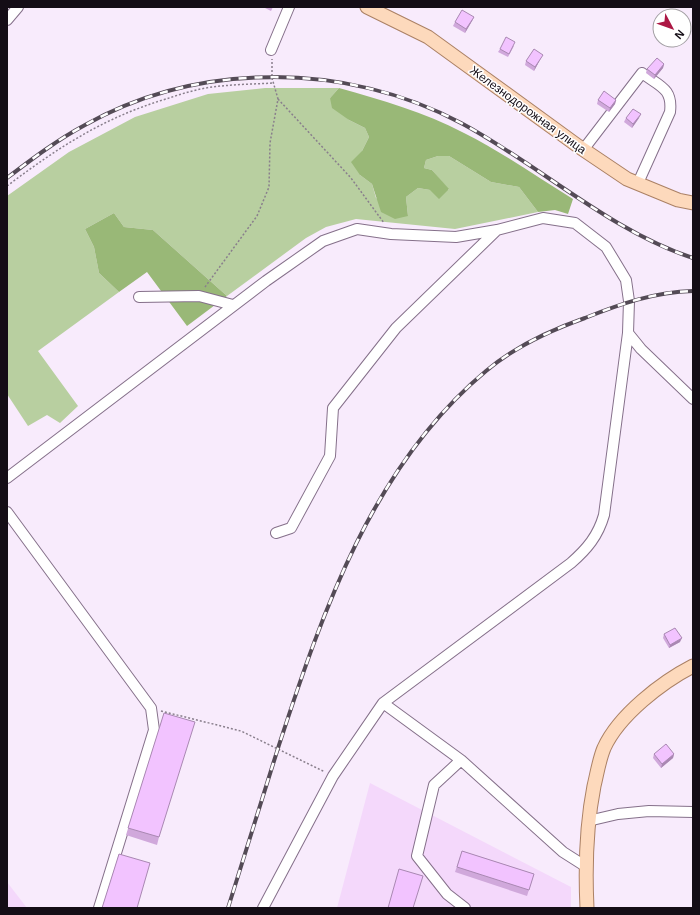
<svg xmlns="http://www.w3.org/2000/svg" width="700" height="915" font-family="Helvetica,sans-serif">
  <rect width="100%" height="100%" fill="#f8ebfc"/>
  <path fill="#f4d8fb" d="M 370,783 L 571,887 L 571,908 L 337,908 Z
    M 7,882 L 27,908 L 7,908 Z"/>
  <path fill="#b8cfa0" d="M 265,88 L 339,88 L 330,98 L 349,120 L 365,128 L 369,137 L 362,151 L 360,175 L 372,184 L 376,198 L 408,216 L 406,197 L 418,188 L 430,190 L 449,190 L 432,170 L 424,168 L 426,160 L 438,156 L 449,156 L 491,182 L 519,187 L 538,212 L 455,229 L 356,219 L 326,227 L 306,238 L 227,296 L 153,230 L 124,227 L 114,213 L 85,229 L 94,247 L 99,273 L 119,292 L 38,351 L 78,406 L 60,423 L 47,415 L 28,426 L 7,394 L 7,196 L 69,152 L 135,117 L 208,94 Z"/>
  <path fill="#99b877" d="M 339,88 C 382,100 424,112 464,133 C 502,152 537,177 573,199 L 568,214 L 555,210 L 538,212 L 519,187 L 491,182 L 449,156 L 438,156 L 426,160 L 424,168 L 432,170 L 449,189 L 439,199 L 430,190 L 418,188 L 406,197 L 408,216 L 395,219 L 381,212 L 372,184 L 360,175 L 351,162 L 362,151 L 369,137 L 365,128 L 349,120 L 332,108 L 330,98 Z
    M 114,213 L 124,227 L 153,230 L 227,296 L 187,326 L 147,272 L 119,292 L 99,273 L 94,247 L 85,229 Z"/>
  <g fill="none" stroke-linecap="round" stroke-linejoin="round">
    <defs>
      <path id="minor" d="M 7,20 L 18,7
        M 271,50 L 289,7
        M 583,150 L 642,73 C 659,86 673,88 670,112 L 638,183
        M 139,297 L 199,296 L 233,305
        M 7,478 L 266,281 L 323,241 L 357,229 L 391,234 L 456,237 L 497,230 L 543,218 L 575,223 L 606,247 L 626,280 L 629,301 L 628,333 L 641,349 L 693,399
        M 7,512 L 151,708 L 154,730 L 99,908
        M 276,533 L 291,528 L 330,456 L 333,408 L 396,328 L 497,230
        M 383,703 L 461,760 L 563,852 L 585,866
        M 461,760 L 434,785 L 417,856 L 447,894 L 465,908
        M 588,821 L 618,814 L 649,811 L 693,812
        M 263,908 L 333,776 L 383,703 L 571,563 C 587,549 598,536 604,515 L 628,333"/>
      <path id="major" d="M 367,7 L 428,37 L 578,146 L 627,179 L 678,200 L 693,203
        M 587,908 C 585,866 586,827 594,786 C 597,774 599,760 604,748 C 619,715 662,682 693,666"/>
    </defs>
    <use href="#minor" stroke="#85708a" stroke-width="12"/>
    <use href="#major" stroke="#ab8165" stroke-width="15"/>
    <path stroke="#897f8c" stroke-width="1.5" stroke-dasharray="2 2" stroke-linecap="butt" d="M 278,99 L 351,178 L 384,223
      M 7,186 C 59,147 103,118 166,99 C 184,93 203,87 222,86 C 239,84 257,84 274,83
      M 205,287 L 257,216 L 269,187 L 270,143 L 278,99 L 272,78 L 272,59
      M 161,711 L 241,731 L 325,772"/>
    <use href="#minor" stroke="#fff" stroke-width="10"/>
    <use href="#major" stroke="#fdd9bc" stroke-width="13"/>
    <defs>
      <path id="rail" d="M 7,178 C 32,159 57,140 85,125 C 199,61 346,62 461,123 C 538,164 610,231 693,258
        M 228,908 C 245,854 262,799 279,745 C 323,610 373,465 486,371 C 513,348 551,330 585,318 C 620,304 654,292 693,291"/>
    </defs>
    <use href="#rail" stroke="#544b56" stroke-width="4"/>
    <use href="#rail" stroke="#fff" stroke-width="2.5" stroke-dasharray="8" stroke-linecap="butt"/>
  </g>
  <path fill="#d0a8db" d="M 263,7 L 273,7 L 271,11 Z
    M 474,17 L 472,21 L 465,33 L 453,26 L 455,22 Z
    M 514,46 L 508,57 L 498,52 L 500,49 Z
    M 541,58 L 534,71 L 525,65 L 526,61 Z
    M 664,64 L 663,68 L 654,79 L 646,73 L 647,69 Z
    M 598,100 L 616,100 L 615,104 L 609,112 L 597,104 Z
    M 626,118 L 639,118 L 632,128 L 624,122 Z
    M 664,634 L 680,642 L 669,648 L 663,638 Z
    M 164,713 L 159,837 L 157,845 L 126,835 Z
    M 654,754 L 674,754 L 673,758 L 661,768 L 653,758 Z
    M 462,851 L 534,874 L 527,896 L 455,872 Z
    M 119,854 L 137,908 L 102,908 Z"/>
  <path fill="#a988b2" d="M 474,17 L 472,21 L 465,33 L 466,29 Z
    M 543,55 L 541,58 L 534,71 L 535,67 Z
    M 664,64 L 663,68 L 654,79 L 655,75 Z
    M 616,100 L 615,104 L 609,112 L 610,108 Z
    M 641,114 L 639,118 L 632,128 L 633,124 Z
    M 682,638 L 680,642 L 669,648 L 670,645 Z
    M 674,754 L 673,758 L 661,768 L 662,764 Z"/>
  <path fill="#f2c3ff" stroke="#a988b2" d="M 462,10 L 474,17 L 466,29 L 455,22 Z
    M 506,37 L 515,42 L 509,54 L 500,49 Z
    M 534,49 L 543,55 L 535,67 L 526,61 Z
    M 657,58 L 664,64 L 655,75 L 647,69 Z
    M 604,91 L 616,100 L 610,108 L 598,100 Z
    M 633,109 L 641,114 L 633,124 L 626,118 Z
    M 675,628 L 682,638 L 670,645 L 664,634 Z
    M 164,713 L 195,722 L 159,837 L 128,828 Z
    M 666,744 L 674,754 L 662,764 L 654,754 Z
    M 462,851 L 534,874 L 529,890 L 457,867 Z
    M 119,854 L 150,863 L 137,908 L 102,908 Z
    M 399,869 L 423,876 L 413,908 L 388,908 Z"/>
  <g text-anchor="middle" stroke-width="3" stroke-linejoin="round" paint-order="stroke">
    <g font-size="12" fill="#140d16" stroke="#fff">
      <text transform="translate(528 110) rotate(36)" y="4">Железнодорожная улица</text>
    </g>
  </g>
  <rect width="700" height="915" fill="none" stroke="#140d16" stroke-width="16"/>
  <g transform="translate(672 28) rotate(131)"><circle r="19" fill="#ffffff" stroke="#a19ea2"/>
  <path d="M0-3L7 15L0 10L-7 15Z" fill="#ac1744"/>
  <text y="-6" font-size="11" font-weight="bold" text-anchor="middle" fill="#140d16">N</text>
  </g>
</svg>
